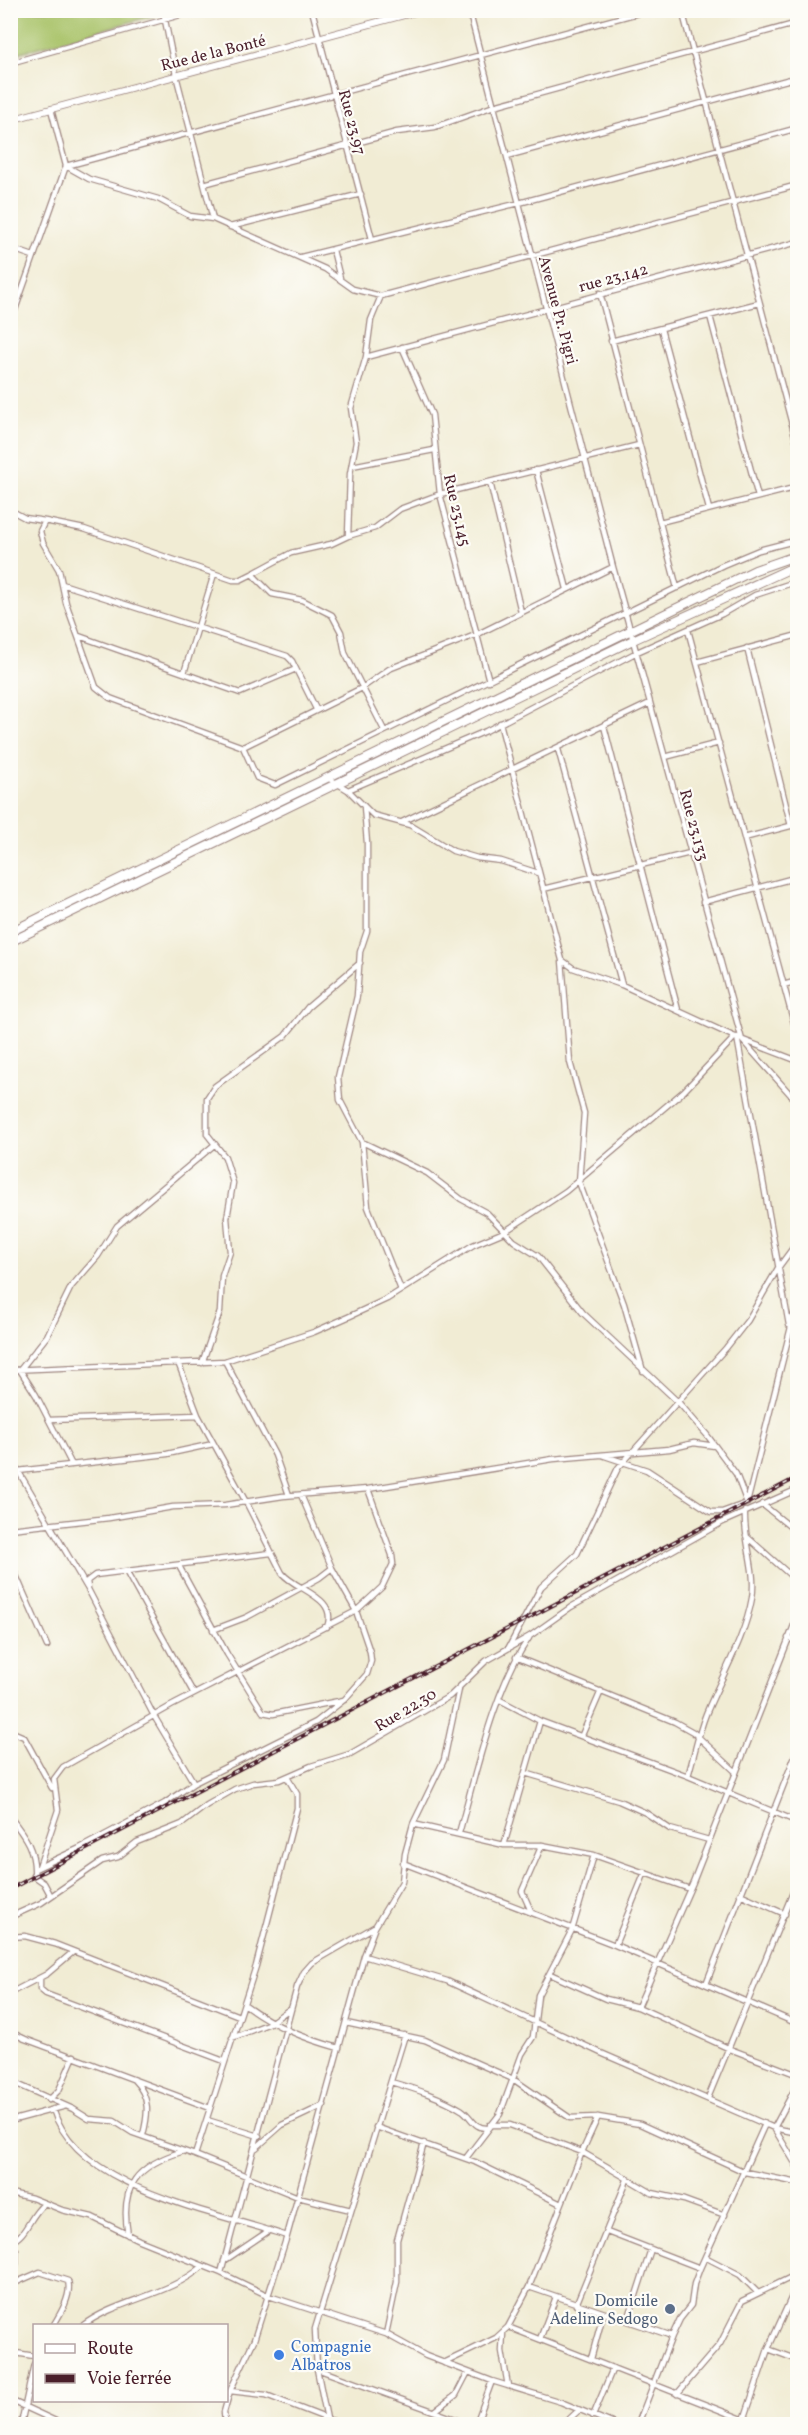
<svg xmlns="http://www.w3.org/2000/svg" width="808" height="2435" font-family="Vollkorn,serif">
  <rect width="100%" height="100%" fill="#fdfcf7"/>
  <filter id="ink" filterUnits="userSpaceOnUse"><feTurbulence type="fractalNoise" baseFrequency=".0167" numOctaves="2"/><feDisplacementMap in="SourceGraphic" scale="12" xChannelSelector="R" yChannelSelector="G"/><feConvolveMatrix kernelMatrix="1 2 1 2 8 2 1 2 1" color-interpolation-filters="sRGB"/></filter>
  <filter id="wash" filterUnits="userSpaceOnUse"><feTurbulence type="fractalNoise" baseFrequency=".008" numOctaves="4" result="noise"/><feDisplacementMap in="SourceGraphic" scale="24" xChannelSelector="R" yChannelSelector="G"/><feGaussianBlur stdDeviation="1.35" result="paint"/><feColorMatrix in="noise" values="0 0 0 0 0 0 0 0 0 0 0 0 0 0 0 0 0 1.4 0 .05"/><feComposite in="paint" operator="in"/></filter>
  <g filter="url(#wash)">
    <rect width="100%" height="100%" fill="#f1ecd4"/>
    <path fill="#a8c268" stroke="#79704a" stroke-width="1.5" d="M 11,10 L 157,10 L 157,15 L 11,55 Z"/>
  </g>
  <g filter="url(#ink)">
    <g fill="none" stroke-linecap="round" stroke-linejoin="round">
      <defs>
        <path id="minor" d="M 163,10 L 176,75 L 213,219
          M 312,10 L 372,239
          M 469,10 L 613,567 L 742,1040 L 798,1103
          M 682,10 L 798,447
          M 10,63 L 198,10
          M 507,156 L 798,77
          M 66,166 L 89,179 L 158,199 L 190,216 L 213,219 L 325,269 L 353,289 L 381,296 L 798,185
          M 66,166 L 649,10
          M 204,184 L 397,132 L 435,127 L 494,106 L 798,23
          M 230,227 L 361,194
          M 10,248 L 33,256
          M 333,250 L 340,278
          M 301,257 L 519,203 L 798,128
          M 600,293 L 677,588
          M 381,296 L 371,320 L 366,357 L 351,408 L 356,442 L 350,474 L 348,536 L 375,528 L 400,509 L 440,494 L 639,445
          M 710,316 L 758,497
          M 10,324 L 66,166 L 51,109
          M 661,329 L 709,509
          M 611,341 L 759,303
          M 402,347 L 432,415 L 440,494 L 489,681
          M 366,357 L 798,242
          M 352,466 L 434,450
          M 536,470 L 567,589
          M 490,482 L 521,612
          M 10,510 L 25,518 L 45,521 L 40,531 L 43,543 L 59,570 L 66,603 L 96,687 L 110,698 L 243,747 L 257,778 L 275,785 L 723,565 L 759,550 L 798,540
          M 45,521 L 84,529 L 233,580 L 240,580 L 252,574 L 272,594 L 302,600 L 332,615 L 341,632 L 345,653 L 384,730
          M 660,522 L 798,487
          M 252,574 L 291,553 L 331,544 L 348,536
          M 62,584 L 287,656 L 292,661 L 316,709
          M 688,630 L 798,1038
          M 79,636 L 240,693 L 296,669
          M 747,648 L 791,826
          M 697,662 L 798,635
          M 184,673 L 214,574
          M 500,723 L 562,960 L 570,1062 L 584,1113 L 579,1182 L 624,1304 L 643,1371
          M 604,726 L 678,1010
          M 243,747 L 362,688 L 389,669 L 478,634 L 613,567
          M 558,749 L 622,985
          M 665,757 L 719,743
          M 328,778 L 348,790
          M 364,806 L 367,843 L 367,931 L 360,952 L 357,996 L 338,1077 L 340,1100 L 362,1142 L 368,1207 L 401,1290
          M 402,822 L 650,703
          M 744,838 L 798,824
          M 538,873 L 501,861 L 477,858 L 453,851 L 410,825 L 373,815 L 348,790 L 486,731 L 637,652 L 722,614 L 755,595 L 798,581
          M 543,889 L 690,853
          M 703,902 L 798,877
          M 562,960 L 573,968 L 622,985 L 735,1037
          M 783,985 L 798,981
          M 737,1037 L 789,1325
          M 743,1040 L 798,1061
          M 362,1142 L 427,1173 L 461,1199 L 487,1213 L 514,1241 L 538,1256 L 583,1313 L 679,1403 L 707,1435 L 736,1474 L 747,1503 L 722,1512 L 711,1512 L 647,1470 L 602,1455
          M 225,1361 L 275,1455 L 289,1495
          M 202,1363 L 220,1312 L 222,1276 L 230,1252 L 227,1218 L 233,1183 L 225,1157 L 207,1134 L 207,1098 L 215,1086 L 285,1036 L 308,1007 L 360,963
          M 179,1365 L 198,1415 L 246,1502 L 282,1573 C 295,1590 339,1597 327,1627
          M 10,1370 L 225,1361 L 314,1332 L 348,1317 L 387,1299 L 473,1245 L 504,1232 L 566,1191 L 684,1091 L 735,1037
          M 49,1420 L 198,1415
          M 10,1457 L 89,1591 L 154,1716 L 194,1783
          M 72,1465 L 36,1395 L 20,1370 L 47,1336 L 71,1287 L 98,1256 L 117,1226 L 214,1145
          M 18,1471 L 167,1454 L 213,1444
          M 747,1503 L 798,1299
          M 762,1504 L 798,1533
          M 10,1529 L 109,1518 L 173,1507 L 225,1505 L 283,1496 L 368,1489 L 553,1459 L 669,1449 L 694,1443 L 715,1446
          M 746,1536 L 798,1582
          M 10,1562 L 47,1646
          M 179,1566 L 227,1654 L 263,1712 L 273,1714 L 344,1700
          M 127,1573 L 194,1694
          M 88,1589 L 87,1581 L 95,1575 L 271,1553
          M 213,1630 L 247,1617 L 319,1578 L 332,1568
          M 788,1638 L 798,1642
          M 509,1647 L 541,1587 L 577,1554 L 618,1468 L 726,1348 L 748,1320 L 778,1268 L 798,1241
          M 516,1657 L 675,1722 L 693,1732 L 736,1772
          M 500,1700 L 540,1721 L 504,1845 L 542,1845 L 594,1855 L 690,1889
          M 540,1721 L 688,1776 L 798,1822
          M 10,1731 L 24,1737 L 52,1788
          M 582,1735 L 601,1691
          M 525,1773 L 619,1801 L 646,1813 L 670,1829 L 709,1840
          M 688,1776 C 694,1756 698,1734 706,1714 C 721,1677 745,1638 752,1598 C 757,1570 743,1540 745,1511
          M 10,1817 C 25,1836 36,1851 34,1876 L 44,1883 L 51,1896
          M 413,1824 L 504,1845
          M 459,1833 C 476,1773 494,1688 529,1638
          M 403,1863 L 615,1945 L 798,2024
          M 39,1867 L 58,1810 L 54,1779 L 63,1767 L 171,1706 L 356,1611 L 382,1587 L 393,1564 L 392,1555 L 368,1489
          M 35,1869 L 80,1848 L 165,1803 L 194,1783 L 316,1722 L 345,1699 L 367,1674 L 371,1661 L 370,1652 L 356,1611 L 332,1568 L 301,1495
          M 740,1894 L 785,1914
          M 531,1911 L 522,1891 L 542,1845
          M 10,1917 L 41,1903 L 102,1861 L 118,1857 L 137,1842 L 182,1824 L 207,1805 L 235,1789 L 253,1783 L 279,1780 L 311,1766 L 350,1754 L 450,1696 L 486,1661 L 530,1636 L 571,1607 L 723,1522 L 798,1489
          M 10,1937 L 25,1936 L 55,1944 L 239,2016
          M 615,1945 L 645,1872
          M 364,1956 L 447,1981 L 601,2053 L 774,2128 L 798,2133
          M 550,1974 L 606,1999 L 638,2007 L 730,2049 L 798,2075
          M 40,1978 L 40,1989 L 46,1994 L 224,2061
          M 706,1984 L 798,1748
          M 10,1993 L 47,1974 L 73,1952
          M 244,2004 C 274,2026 302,2038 339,2048
          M 638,2007 L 693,1882 L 798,1615
          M 346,2023 L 425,2040 L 463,2057 L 513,2079 L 570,2118 L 598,2117 L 640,2124 L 745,2172 L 798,2183
          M 10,2032 L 25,2039 L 210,2108
          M 232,2038 L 270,2023 L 291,2008
          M 134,2080 C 151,2097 148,2115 143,2135
          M 10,2081 L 73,2109 L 89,2119 L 114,2121 L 133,2133 L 195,2155 L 298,2197 L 351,2210
          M 391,2082 C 415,2089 441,2097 462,2110 C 472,2117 474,2129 488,2128
          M 798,2083 L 774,2128 L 798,2168
          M 708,2098 L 798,1880
          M 49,2100 L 59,2090 L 74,2056
          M 53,2109 C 77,2190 218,2212 287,2236
          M 207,2120 L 259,2136
          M 10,2121 L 66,2106
          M 490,2125 L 510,2125 L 582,2152 L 652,2193 L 684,2200 L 725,2215
          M 376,2127 L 475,2162 L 561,2204
          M 256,2148 L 282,2125 L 324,2105
          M 195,2155 L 256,1966 L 297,1808 L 297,1794 L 287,1777
          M 466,2158 L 500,2114 L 522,2054 L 533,2037 L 538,1995 L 572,1930 L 594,1855
          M 10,2193 L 32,2198 L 62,2210 L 92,2217 L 139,2240 L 221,2273 L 269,2296 L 386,2334 L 426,2356 L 492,2381 L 561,2402 L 614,2424
          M 607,2232 L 700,2268
          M 128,2235 C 119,2185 137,2165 184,2151
          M 10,2242 C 27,2236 29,2216 44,2204
          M 10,2245 L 16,2250 L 16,2264 L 10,2274
          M 705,2257 L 740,2275 L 757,2292
          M 224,2261 L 270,2230
          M 221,2273 L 297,1987 L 304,1972 L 312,1963 L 374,1927
          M 10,2285 L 40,2272 L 68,2281 C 72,2295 61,2313 53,2326
          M 529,2287 L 672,2336
          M 576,2305 L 627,2180
          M 628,2320 L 651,2249
          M 82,2326 C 118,2299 169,2296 203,2266
          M 508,2327 L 755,2424
          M 503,2333 L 502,2351 L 508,2386
          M 386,2334 L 397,2282 L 397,2240 L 424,2143
          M 540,2339 L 556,2297
          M 768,2349 L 798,2360
          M 10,2352 L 34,2356
          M 591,2359 L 603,2315
          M 444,2363 L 496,2338 L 508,2327 L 529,2287 L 582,2152 L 598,2117
          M 317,2369 L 469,2424
          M 230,2391 L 266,2395 L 341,2424
          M 677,2394 L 720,2344 L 742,2301 L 798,2274
          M 10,2400 L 62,2424
          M 435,2411 L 456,2395 L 468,2372
          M 593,2416 L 613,2368
          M 327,2419 L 317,2369 L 315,2329 L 405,2035
          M 744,2420 L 768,2349 L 798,2283
          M 21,2424 L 34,2364
          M 225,2424 L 224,2412 L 230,2391 L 254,2340 L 287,2236 L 364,1956 L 375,1927 L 402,1882 L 405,1854 L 413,1824 L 444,1760 L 459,1689
          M 436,2424 L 440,2413
          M 476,2424 L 492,2381
          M 564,2424 L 579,2410
          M 638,2424 L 672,2336 L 680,2319 L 691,2305 L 694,2284 L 700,2268 L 765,2124
          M 796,2424 L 798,2421"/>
        <path id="tertiary" d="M 10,120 L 423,10"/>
        <path id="primary" d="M 10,932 L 755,570 L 798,555
          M 10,942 L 633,640 L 798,565"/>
      </defs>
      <use href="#minor" stroke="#9e8680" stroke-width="7"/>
      <use href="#tertiary" stroke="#9e8680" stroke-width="8"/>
      <use href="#primary" stroke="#9e8680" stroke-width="10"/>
      <use href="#minor" stroke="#fff" stroke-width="4.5"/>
      <use href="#tertiary" stroke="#fff" stroke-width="6"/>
      <use href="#primary" stroke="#fff" stroke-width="8"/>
      <defs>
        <path id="rail" d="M 10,1889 L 798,1477"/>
      </defs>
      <use href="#rail" stroke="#4a1f2b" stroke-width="4"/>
      <use href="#rail" stroke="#fdfcf7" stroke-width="1.5" stroke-dasharray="4.5" stroke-linecap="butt"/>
    </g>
  </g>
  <circle fill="#5c6f8a" stroke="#fdfcf7" stroke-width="2" cx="670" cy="2309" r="6"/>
  <circle fill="#3f7fe0" stroke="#fdfcf7" stroke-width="2" cx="279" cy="2355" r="6"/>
  <g text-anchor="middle" stroke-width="4.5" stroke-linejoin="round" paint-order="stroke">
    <g font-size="16" fill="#4a1f2b" stroke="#fdfcf7">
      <text transform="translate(213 52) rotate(-14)" y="6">Rue de la Bonté</text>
      <text transform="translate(353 122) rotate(75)" y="6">Rue 23.97</text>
      <text transform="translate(613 277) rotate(-15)" y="6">rue 23.142</text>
      <text transform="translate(559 310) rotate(75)" y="6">Avenue Pr. Pigri</text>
      <text transform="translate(458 510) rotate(77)" y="6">Rue 23.145</text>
      <text transform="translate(695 825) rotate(75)" y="6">Rue 23.133</text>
      <text transform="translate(405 1709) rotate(-31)" y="6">Rue 22.30</text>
    </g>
    <g font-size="16" fill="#4e5e75" stroke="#fdfcf7" text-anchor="end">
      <text x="658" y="2306">Domicile<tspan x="658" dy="18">Adeline Sedogo</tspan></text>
    </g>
    <g font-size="16" fill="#366cbe" stroke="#fdfcf7" text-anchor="start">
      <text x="291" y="2352">Compagnie<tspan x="291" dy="18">Albatros</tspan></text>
    </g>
  </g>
  <rect width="808" height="2435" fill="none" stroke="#fdfcf7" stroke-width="36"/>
  <rect x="33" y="2324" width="195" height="78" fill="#fdfcf7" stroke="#b5a4a5" stroke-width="1.5"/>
  <rect x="45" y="2344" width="30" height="9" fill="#ffffff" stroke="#b5a4a5" stroke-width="1.5"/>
  <text x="87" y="2354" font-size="18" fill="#4a1f2b">Route</text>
  <rect x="45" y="2374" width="30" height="9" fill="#4a1f2b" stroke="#b5a4a5" stroke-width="1.5"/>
  <text x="87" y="2384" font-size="18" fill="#4a1f2b">Voie ferrée</text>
</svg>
